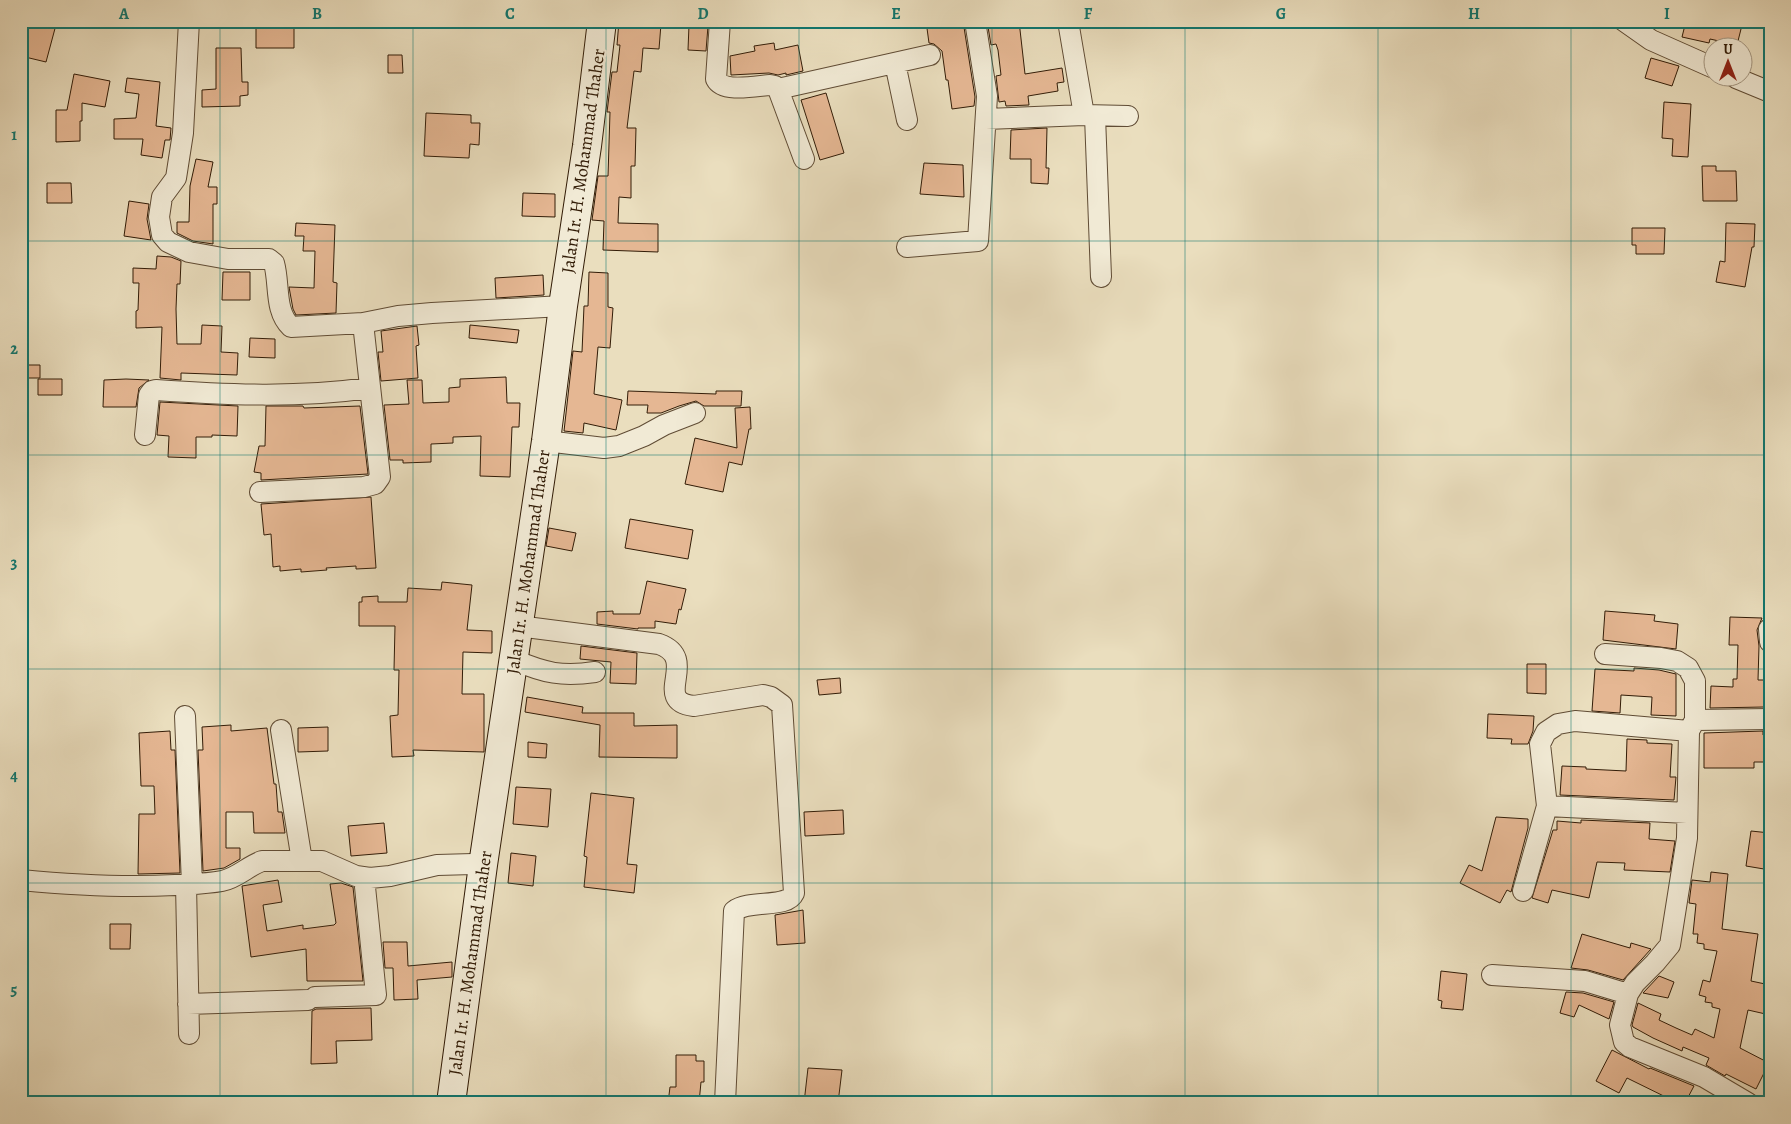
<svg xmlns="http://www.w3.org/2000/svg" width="1791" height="1124" font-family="Alegreya,serif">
  <rect width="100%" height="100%" fill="#eadebe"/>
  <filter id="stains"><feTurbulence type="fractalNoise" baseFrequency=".004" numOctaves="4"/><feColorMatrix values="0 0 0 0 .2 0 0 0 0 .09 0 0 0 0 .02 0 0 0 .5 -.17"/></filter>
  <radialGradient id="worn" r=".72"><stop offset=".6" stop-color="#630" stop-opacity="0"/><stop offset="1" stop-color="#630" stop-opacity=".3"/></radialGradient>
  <path fill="#e5b793" stroke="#321c07" d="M 21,21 L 57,21 L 46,62 L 21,56 Z
    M 256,21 L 294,21 L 294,48 L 256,48 Z
    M 619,21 L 661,24 L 659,49 L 643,48 L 641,72 L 634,71 L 627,128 L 636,128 L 635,166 L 631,166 L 631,198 L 619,197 L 618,223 L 658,224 L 658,252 L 603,250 L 604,221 L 592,220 L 598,176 L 608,176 L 610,112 L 607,112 L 612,72 L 617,72 L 620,45 L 617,45 Z
    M 926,21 L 963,21 L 975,97 L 974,106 L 952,109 L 948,80 L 946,80 L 942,51 L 934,44 L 929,43 Z
    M 987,21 L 1019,21 L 1025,74 L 1062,68 L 1064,82 L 1057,83 L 1058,91 L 1028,96 L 1029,105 L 1006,106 L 1005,101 L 999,102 L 996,76 L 1001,75 L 998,50 L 996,44 L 991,45 Z
    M 1686,21 L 1728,21 L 1742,25 L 1737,45 L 1710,39 L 1709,43 L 1682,37 Z
    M 689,25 L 708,26 L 706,51 L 688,50 Z
    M 774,43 L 775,50 L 798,45 L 803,71 L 786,75 L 786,73 L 778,75 L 769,73 L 731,75 L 730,56 L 755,51 L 754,46 Z
    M 216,48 L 241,48 L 242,82 L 248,82 L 248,95 L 240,96 L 240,106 L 202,107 L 202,90 L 216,89 Z
    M 388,55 L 402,55 L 403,73 L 388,73 Z
    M 1651,58 L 1679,66 L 1672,86 L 1645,78 Z
    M 74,74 L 110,81 L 105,107 L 82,103 L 82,121 L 80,121 L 80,141 L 56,142 L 56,110 L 67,110 Z
    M 127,78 L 160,82 L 156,126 L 171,128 L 170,140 L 165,140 L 162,158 L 141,155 L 143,139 L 114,139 L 114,119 L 136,118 L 139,94 L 125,92 Z
    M 826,93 L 844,153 L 820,160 L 801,100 Z
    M 1664,102 L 1691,104 L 1688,157 L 1672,156 L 1673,139 L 1662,138 Z
    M 426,113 L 471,115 L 471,123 L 480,123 L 479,145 L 470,144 L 469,158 L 424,156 Z
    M 1047,128 L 1046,168 L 1049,168 L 1048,184 L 1031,183 L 1031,159 L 1010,159 L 1011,130 Z
    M 196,159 L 213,162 L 208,187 L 217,187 L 217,204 L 213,204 L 213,244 L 193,241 L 177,233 L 177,222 L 189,222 L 190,186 Z
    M 924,163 L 963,165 L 964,197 L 920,194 Z
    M 1702,166 L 1716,166 L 1716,171 L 1736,171 L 1737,201 L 1703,201 Z
    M 47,183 L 71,183 L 72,203 L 47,203 Z
    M 523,193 L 555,194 L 555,217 L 522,216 Z
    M 129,201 L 149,204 L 147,219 L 151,240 L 124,236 Z
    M 296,223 L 335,225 L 333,282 L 337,283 L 336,313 L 296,315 L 293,309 L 289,287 L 314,288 L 315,251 L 303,251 L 304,236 L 295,236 Z
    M 1726,223 L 1755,224 L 1754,247 L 1752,247 L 1745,287 L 1716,282 L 1720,261 L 1725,262 Z
    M 1632,228 L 1665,228 L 1664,254 L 1636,254 L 1636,245 L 1632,245 Z
    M 157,256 L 171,257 L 181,261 L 180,284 L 177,284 L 176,309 L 177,344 L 201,344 L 202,325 L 222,326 L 221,352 L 238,353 L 237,375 L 181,373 L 181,380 L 160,378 L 162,327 L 136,328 L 136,311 L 138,310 L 139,283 L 133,283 L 133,268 L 156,269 Z
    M 223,272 L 250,272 L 250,300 L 222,300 Z
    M 589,272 L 608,273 L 608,307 L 613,308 L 610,348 L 598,347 L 594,394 L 622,400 L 616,430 L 584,423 L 583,433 L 564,431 L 573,351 L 582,352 L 584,306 L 588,306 Z
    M 543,275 L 544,295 L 496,298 L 495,278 Z
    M 470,325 L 519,330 L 517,343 L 469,338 Z
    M 417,326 L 419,345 L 416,346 L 418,378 L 381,381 L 378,352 L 383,352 L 381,331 Z
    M 250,338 L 275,339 L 275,358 L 249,357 Z
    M 21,365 L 40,365 L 40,378 L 21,378 Z
    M 506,377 L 507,403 L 520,403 L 519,427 L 512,427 L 510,477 L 480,476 L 481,436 L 453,437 L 453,443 L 431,444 L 431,462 L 403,463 L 403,460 L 390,460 L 384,405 L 409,404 L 407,380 L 422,380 L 423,403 L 449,402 L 449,388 L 460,387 L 460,379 Z
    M 38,379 L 62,379 L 62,395 L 38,395 Z
    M 126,379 L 149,380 L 139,388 L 136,407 L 103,407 L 104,380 Z
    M 628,391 L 716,394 L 716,391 L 742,391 L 741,406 L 704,406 L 696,401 L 679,406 L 661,413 L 647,413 L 648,405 L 627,405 Z
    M 160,402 L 238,406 L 237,436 L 212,435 L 212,437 L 196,437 L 196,458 L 168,457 L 169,436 L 157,435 Z
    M 266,406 L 303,406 L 304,408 L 360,406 L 368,474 L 261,480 L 261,473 L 254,472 L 259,446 L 265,446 Z
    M 750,407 L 751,429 L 749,429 L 742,465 L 729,462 L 723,492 L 685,484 L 695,438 L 737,448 L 735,408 Z
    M 371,497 L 376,568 L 356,569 L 356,566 L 326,568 L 327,570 L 301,572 L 301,569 L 280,571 L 280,566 L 273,567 L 271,534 L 264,535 L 261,504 Z
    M 630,519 L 693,530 L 688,559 L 625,548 Z
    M 549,528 L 576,533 L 572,551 L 546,546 Z
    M 647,581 L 686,589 L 681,610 L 679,609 L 676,624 L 655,621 L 655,628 L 638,628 L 638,629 L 597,624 L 597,612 L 613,611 L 613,614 L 640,614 Z
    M 442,582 L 472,585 L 467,630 L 492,631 L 492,653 L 463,652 L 462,694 L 484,694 L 484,752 L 413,750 L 414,756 L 392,757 L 390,716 L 398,715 L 399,670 L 394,670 L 395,626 L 359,626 L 359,602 L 362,602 L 362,597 L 378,596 L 378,602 L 407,602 L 408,588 L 441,590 Z
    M 1605,611 L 1655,615 L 1654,621 L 1678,624 L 1676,649 L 1603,640 Z
    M 1730,617 L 1762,618 L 1757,630 L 1759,646 L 1758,680 L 1765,680 L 1764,707 L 1710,708 L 1711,686 L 1733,687 L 1733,679 L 1737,679 L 1738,645 L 1729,645 Z
    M 581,646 L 637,653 L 636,684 L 610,683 L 611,662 L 580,659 Z
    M 1527,664 L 1546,664 L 1546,694 L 1527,693 Z
    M 1634,668 L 1659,670 L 1676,674 L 1676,716 L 1651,715 L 1652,697 L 1621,695 L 1620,713 L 1592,711 L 1595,669 L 1634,671 Z
    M 840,678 L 841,693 L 819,695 L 817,680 Z
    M 527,697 L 583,707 L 582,713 L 634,713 L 634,726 L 677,725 L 677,758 L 599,757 L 600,725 L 525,712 Z
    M 1488,714 L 1534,716 L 1533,731 L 1528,744 L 1511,744 L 1512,739 L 1487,738 Z
    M 231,725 L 231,731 L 267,728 L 274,784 L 276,784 L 278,812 L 282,812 L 285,833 L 254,833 L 253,812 L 226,812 L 226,848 L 240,848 L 240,859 L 224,868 L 203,871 L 198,750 L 203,750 L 202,727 Z
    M 328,727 L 328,751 L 298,752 L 298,728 Z
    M 170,731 L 171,750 L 175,750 L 180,873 L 138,874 L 139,814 L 155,814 L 154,786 L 141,786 L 139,733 Z
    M 1763,731 L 1763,735 L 1770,735 L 1770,762 L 1754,762 L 1754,768 L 1704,768 L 1704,733 Z
    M 1627,739 L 1647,740 L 1647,743 L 1672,744 L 1670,777 L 1676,777 L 1674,800 L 1560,795 L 1562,766 L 1586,767 L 1586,769 L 1626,771 Z
    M 528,742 L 547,744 L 546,758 L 528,757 Z
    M 516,787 L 551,789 L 548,827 L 513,824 Z
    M 591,793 L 634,798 L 627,864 L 637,865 L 634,893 L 584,887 L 587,857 L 584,856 Z
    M 843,810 L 844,834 L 805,836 L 804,812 Z
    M 1496,817 L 1528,819 L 1528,828 L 1511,892 L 1507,890 L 1500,903 L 1460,883 L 1469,865 L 1482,871 Z
    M 1581,820 L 1650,823 L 1649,839 L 1675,841 L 1670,872 L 1624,870 L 1625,863 L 1597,862 L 1589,898 L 1552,890 L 1548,903 L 1532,898 L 1553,830 L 1557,830 L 1557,821 L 1581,823 Z
    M 384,823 L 387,853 L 351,856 L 348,826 Z
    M 1751,831 L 1770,833 L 1770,870 L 1746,866 Z
    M 511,853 L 536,856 L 533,886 L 508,883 Z
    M 1711,872 L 1728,874 L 1722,929 L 1758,934 L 1751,981 L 1770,985 L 1770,1015 L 1748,1010 L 1740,1048 L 1769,1063 L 1756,1089 L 1726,1074 L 1725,1076 L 1706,1065 L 1709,1058 L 1683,1047 L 1682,1051 L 1653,1038 L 1633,1027 L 1632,1025 L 1638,1003 L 1661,1014 L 1659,1020 L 1676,1028 L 1692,1035 L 1695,1029 L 1714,1038 L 1720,1009 L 1712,1007 L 1712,1003 L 1705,1002 L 1706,997 L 1699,995 L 1703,980 L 1710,982 L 1717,951 L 1704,949 L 1704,944 L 1697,943 L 1698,934 L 1693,934 L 1696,904 L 1689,903 L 1692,880 L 1710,882 Z
    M 278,880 L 282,902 L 263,905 L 267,931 L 303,925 L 303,929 L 334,925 L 336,923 L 330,884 L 341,883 L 353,887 L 363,981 L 307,981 L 306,949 L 251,957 L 242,886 Z
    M 803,910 L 805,943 L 777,945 L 775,915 Z
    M 110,924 L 131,924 L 130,949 L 110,949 Z
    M 1582,934 L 1630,948 L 1631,943 L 1651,949 L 1623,980 L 1588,970 L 1571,968 Z
    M 383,942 L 407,942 L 408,966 L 452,962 L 452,977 L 417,980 L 418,999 L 394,1000 L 393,968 L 385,968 Z
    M 1441,971 L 1467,974 L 1463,1010 L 1441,1008 L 1442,1001 L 1438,1000 Z
    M 1659,976 L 1674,982 L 1668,998 L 1643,993 Z
    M 1566,992 L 1583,993 L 1614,1002 L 1609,1019 L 1579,1005 L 1574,1017 L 1560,1013 Z
    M 371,1008 L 372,1040 L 336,1041 L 337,1063 L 311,1064 L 312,1011 L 316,1009 Z
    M 1612,1050 L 1649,1069 L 1650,1068 L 1694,1086 L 1685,1103 L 1678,1103 L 1627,1078 L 1619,1093 L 1596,1081 Z
    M 676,1055 L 696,1055 L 696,1061 L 704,1061 L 704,1082 L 701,1082 L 699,1103 L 668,1103 L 670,1087 L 676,1087 Z
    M 808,1068 L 842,1070 L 838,1103 L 804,1103 Z"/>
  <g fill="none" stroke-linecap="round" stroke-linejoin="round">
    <defs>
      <path id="minor" d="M 189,21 L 183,133 L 176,178 L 162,197 L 159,217 L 162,235 L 168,242 L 189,252 L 228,259 L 269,259 L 274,263 C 280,284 274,311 291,327 L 363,323 L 398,316 L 432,313 L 563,306
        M 720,21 L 716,79 C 723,93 756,86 770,85 L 775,86 L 778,89 L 804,159
        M 1624,21 L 1651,40 L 1714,68
        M 895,63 L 907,120
        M 1736,78 L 1770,92
        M 778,89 L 930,55
        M 1084,115 L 1128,116
        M 1095,116 L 1101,277
        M 986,119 L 1084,115 L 1068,21
        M 907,247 L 978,241 L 987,96 L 975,21
        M 145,435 L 149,395 L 152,391 L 156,390 C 227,395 299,398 369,388
        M 546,441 L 604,448 L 619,446 L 644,436 L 664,425 L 695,413
        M 260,492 L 364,487 L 375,484 L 380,477 L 363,323
        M 518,626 L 659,644 C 701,659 650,701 694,706 L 763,695 L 771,697 L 782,705 L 794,893 C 787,909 750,899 734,911 L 725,1103
        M 1769,629 L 1770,642
        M 1605,654 L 1661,658 L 1677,661 L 1688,668 L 1695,681 L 1695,720 L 1689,731 L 1687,838 L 1670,945 L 1655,963 L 1635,983 L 1628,994 L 1620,1025 L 1624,1042 L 1630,1047 L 1704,1077 L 1748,1103
        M 514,660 C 545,673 562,677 595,672
        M 185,716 L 192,884
        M 1695,720 L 1770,719
        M 281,730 L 302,861
        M 1547,806 L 1687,813
        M 21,880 C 73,885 123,888 175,885 C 191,884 206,884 222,881 C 237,878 248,866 262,861 L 322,861 L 356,876 L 370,878 L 390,876 L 437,865 L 473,864 L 483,865
        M 186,884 L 189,1034
        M 1523,891 L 1547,806 L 1540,744 L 1546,732 L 1558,724 L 1575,721 L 1689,731
        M 1492,975 L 1585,981 L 1628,994
        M 315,997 L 376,995 L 364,877
        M 188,1004 L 308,1000"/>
      <path id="secondary" d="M 451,1103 L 483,865 L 546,441 L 563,306 L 587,146 L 602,21"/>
    </defs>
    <use href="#minor" stroke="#604c35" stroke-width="22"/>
    <use href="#secondary" stroke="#321c07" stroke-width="30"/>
    <use href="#minor" stroke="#f1ead5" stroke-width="20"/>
    <use href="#secondary" stroke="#f1ead5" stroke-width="28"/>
  </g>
  <path fill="none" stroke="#0f766e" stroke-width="1" stroke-opacity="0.55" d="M 220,21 L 220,1103M 413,21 L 413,1103M 606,21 L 606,1103M 799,21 L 799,1103M 992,21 L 992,1103M 1185,21 L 1185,1103M 1378,21 L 1378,1103M 1571,21 L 1571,1103M 21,241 L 1770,241M 21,455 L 1770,455M 21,669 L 1770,669M 21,883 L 1770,883"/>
  <g text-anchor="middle" stroke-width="5" stroke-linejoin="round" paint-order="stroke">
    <g font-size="18" fill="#321c07" stroke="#f1ead5">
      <text transform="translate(583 161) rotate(-82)" y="6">Jalan Ir. H. Mohammad Thaher</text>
      <text transform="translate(528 562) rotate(-82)" y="6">Jalan Ir. H. Mohammad Thaher</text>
      <text transform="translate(470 963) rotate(-82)" y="6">Jalan Ir. H. Mohammad Thaher</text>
    </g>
  </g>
  <rect width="1791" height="1124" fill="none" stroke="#eadebe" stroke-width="55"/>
  <g transform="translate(1728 62)"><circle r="24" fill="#f1ead5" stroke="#a59883"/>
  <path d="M0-4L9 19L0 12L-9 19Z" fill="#8f2418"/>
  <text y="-8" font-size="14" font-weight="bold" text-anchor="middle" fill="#321c07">U</text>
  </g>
  <rect x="28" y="28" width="1736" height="1068" fill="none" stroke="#0f766e" stroke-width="2"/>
  <g font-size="16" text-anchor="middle" font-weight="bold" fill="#0f766e">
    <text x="124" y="19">A</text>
    <text x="317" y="19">B</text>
    <text x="510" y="19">C</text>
    <text x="703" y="19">D</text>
    <text x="896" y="19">E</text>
    <text x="1088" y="19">F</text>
    <text x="1281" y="19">G</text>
    <text x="1474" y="19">H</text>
    <text x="1667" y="19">I</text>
    <text x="14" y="140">1</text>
    <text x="14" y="354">2</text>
    <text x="14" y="568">3</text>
    <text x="14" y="781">4</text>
    <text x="14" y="995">5</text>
  </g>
  <rect width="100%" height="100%" filter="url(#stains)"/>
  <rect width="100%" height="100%" fill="url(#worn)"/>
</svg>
